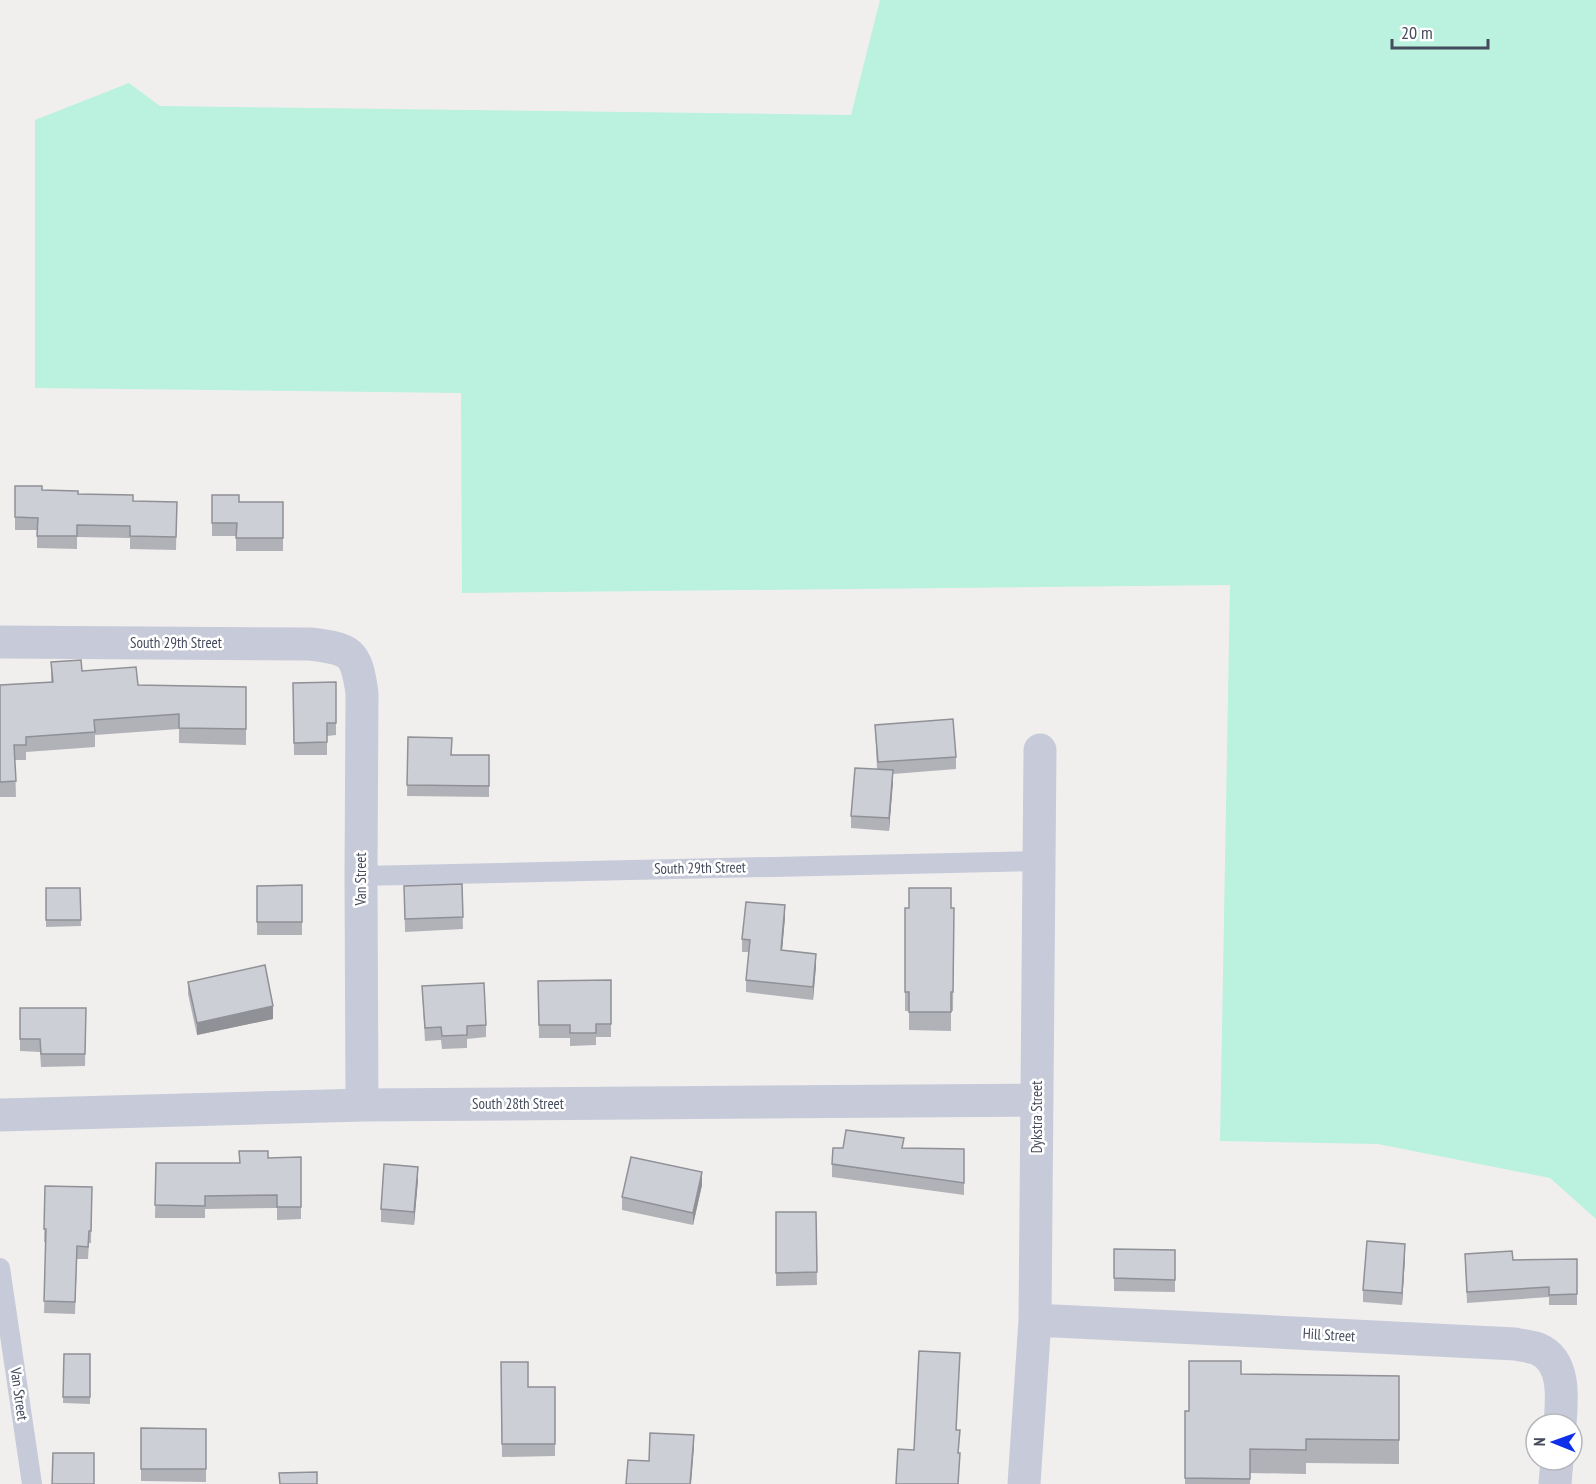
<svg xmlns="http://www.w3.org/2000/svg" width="1596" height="1484" font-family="'PT Sans Narrow',sans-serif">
  <rect width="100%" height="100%" fill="#f1efee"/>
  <path fill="#baf1df" d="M 880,0 L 1596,0 L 1596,1219 L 1550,1178 L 1378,1144 L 1220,1141 L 1230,585 L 462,593 L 461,393 L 35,388 L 35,120 L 129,83 L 160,106 L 851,115 Z"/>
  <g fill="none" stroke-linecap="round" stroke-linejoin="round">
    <path stroke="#c7cbd9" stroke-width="20" d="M 361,876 L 1039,861
      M 0,1268 L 32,1484"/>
    <path stroke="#c7cbd9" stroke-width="33" d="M 0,642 L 310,644 C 351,649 356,651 362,693 L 361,876 L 362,1105
      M 0,1115 L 362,1105 L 1037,1100
      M 1035,1320 L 1515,1344 C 1522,1346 1531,1346 1538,1349 C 1566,1361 1562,1399 1560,1424
      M 1024,1484 L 1035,1320 L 1040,750
      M 1555,1484 L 1557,1460"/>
  </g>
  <path fill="#b0b2b8" d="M 15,486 L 42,490 L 133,501 L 177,502 L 176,550 L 130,549 L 130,538 L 77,537 L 77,549 L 37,548 L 37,530 L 15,530 Z
    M 212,495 L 239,502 L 283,502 L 283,551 L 236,551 L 236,536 L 212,536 Z
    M 51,662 L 82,671 L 138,685 L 246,687 L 246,745 L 179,743 L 179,729 L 95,735 L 95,747 L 26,752 L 26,760 L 15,760 L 16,797 L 0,797 L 0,685 L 51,682 Z
    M 336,682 L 336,735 L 327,736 L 327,755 L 294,755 L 293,683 Z
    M 875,725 L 956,757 L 956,769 L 893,774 L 889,831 L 851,828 L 851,816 L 877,769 Z
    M 408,737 L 451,755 L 489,755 L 489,797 L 407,796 Z
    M 462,884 L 463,929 L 405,932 L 404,886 Z
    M 302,885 L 302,935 L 257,935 L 257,886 Z
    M 46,888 L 80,888 L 81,926 L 46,927 Z
    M 905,908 L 954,908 L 953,1011 L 951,1011 L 951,1031 L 909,1030 L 909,1011 L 905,1011 Z
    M 785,917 L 782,950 L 816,966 L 813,1000 L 746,992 L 746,980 L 749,952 L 742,952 L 742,939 Z
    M 611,980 L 611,1037 L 596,1037 L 596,1045 L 570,1046 L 570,1038 L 539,1038 L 538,981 Z
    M 188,982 L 273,1019 L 197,1035 L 188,994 Z
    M 422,986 L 486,1025 L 486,1037 L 467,1039 L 467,1048 L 442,1049 L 441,1040 L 425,1041 Z
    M 20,1008 L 86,1008 L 85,1066 L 41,1067 L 40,1052 L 20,1051 Z
    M 904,1148 L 964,1149 L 964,1195 L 832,1177 L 832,1164 Z
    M 301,1157 L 301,1219 L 277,1220 L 277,1208 L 205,1209 L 205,1218 L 155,1218 L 156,1163 L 239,1163 L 268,1158 Z
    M 418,1180 L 414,1225 L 381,1222 L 381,1209 Z
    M 702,1185 L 693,1225 L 622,1210 L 622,1197 Z
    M 45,1186 L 92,1187 L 91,1243 L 89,1243 L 88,1259 L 77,1259 L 75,1314 L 44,1313 L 46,1242 L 44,1242 Z
    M 776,1212 L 816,1212 L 817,1285 L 776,1286 Z
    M 1114,1249 L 1175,1250 L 1175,1292 L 1114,1291 Z
    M 1465,1254 L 1513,1260 L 1577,1259 L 1577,1305 L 1549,1305 L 1549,1297 L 1467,1303 Z
    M 1405,1257 L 1402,1305 L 1363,1302 L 1363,1290 Z
    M 64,1354 L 90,1354 L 90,1404 L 63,1403 Z
    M 501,1362 L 528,1387 L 555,1387 L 555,1456 L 502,1457 Z
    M 1241,1374 L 1399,1376 L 1399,1464 L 1306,1463 L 1306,1474 L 1250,1473 L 1250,1484 L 1185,1484 L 1185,1411 L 1189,1411 Z
    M 141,1428 L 206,1429 L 206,1482 L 141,1481 Z"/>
  <path fill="#909196" d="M 893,770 L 893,783 L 889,831 L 889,818 Z
    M 785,905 L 785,917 L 781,963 L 781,950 Z
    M 816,954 L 816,966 L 813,1000 L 813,987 Z
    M 273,1006 L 273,1019 L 197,1035 L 197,1023 Z
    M 418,1167 L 418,1180 L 414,1225 L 414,1212 Z
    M 702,1172 L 702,1185 L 693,1225 L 693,1213 Z
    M 1405,1244 L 1405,1257 L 1402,1305 L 1402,1293 Z
    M 694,1435 L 694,1448 L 691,1484 L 690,1484 Z"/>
  <path fill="#cdcfd6" stroke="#909196" stroke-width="1.5" d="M 15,486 L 42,486 L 42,490 L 78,491 L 78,494 L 133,495 L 133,501 L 177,502 L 176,537 L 130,536 L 130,526 L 77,525 L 77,536 L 37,536 L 38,518 L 15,517 Z
    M 212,495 L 239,495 L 239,502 L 283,502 L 283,538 L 236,538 L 237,523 L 212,523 Z
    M 81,660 L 82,671 L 136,667 L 138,685 L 246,687 L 246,729 L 179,728 L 179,714 L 94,720 L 95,732 L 26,737 L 26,745 L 14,745 L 16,781 L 0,782 L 0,685 L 53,682 L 51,662 Z
    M 336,682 L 336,723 L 327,723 L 327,742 L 294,743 L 293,683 Z
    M 953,719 L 956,757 L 878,762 L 875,725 Z
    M 408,737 L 452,738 L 451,755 L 489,755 L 489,786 L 407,785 Z
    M 855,768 L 893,770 L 889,818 L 851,816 Z
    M 462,884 L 463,917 L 405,919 L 404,886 Z
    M 302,885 L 302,922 L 257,922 L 257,886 Z
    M 46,888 L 80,888 L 81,920 L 46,920 Z
    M 909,888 L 951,888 L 951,908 L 954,908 L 953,992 L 951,992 L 951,1012 L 909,1012 L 909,992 L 905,992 L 905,908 L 909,908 Z
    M 746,902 L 785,905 L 781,950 L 816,954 L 813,987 L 746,980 L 750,940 L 742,939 Z
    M 265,965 L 273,1006 L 197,1023 L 188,982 Z
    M 611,980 L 611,1024 L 596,1024 L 596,1033 L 570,1033 L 570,1025 L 539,1025 L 538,981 Z
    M 484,983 L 486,1025 L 467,1026 L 467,1035 L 442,1036 L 441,1027 L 425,1028 L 422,986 Z
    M 20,1008 L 86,1008 L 85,1054 L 41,1054 L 40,1039 L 20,1039 Z
    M 846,1130 L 904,1138 L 902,1148 L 964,1149 L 964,1183 L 832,1164 L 833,1148 L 843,1148 Z
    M 239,1151 L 268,1151 L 268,1158 L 301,1157 L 301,1207 L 277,1207 L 277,1195 L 205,1196 L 205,1206 L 155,1205 L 156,1163 L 240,1163 Z
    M 631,1157 L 702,1172 L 693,1213 L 622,1197 Z
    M 384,1164 L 418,1167 L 414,1212 L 381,1209 Z
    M 45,1186 L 92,1187 L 91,1231 L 89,1231 L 88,1247 L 77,1246 L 75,1302 L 44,1301 L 46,1229 L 44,1229 Z
    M 776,1212 L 816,1212 L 817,1272 L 776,1273 Z
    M 1367,1241 L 1405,1244 L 1402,1293 L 1363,1290 Z
    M 1114,1249 L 1175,1250 L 1175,1280 L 1114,1278 Z
    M 1512,1251 L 1513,1260 L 1577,1259 L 1577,1294 L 1549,1295 L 1549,1287 L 1467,1292 L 1465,1254 Z
    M 919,1351 L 960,1353 L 956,1430 L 960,1430 L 958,1453 L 960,1453 L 958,1484 L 896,1484 L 898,1449 L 914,1450 Z
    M 64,1354 L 90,1354 L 90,1397 L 63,1397 Z
    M 1189,1361 L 1241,1361 L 1241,1374 L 1399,1376 L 1399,1440 L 1306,1439 L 1306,1450 L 1250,1449 L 1250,1479 L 1185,1478 L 1185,1411 L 1189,1411 Z
    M 501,1362 L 528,1362 L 528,1387 L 555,1387 L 555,1444 L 502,1444 Z
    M 141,1428 L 206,1429 L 206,1469 L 141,1469 Z
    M 650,1433 L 694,1435 L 690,1484 L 626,1484 L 628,1460 L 649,1461 Z
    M 53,1453 L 94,1453 L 94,1484 L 52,1484 Z
    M 317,1472 L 317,1484 L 280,1484 L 279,1473 Z"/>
  <g text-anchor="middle" stroke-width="5" stroke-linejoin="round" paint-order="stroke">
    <g font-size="15" fill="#454b5d" stroke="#fff">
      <text x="176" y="648">South 29th Street</text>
      <text transform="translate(700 868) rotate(-1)" y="5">South 29th Street</text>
      <text transform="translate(361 879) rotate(-90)" y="5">Van Street</text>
      <text x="518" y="1109">South 28th Street</text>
      <text transform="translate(1037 1117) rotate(-90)" y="5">Dykstra Street</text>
      <text transform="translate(1329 1335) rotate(3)" y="5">Hill Street</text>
      <text transform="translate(19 1394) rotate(82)" y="5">Van Street</text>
    </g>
  </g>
  <g transform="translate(1554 1442) rotate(271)"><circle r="28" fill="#ffffff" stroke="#b5b7be" stroke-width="1.5"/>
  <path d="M0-4.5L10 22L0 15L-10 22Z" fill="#0f30ea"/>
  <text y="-9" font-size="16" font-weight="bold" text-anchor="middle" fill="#454b5d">N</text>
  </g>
  <path d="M1392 39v9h96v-9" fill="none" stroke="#454b5d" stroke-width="3"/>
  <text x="1401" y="39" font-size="18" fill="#454b5d" stroke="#ffffff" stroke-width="4.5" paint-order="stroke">20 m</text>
</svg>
